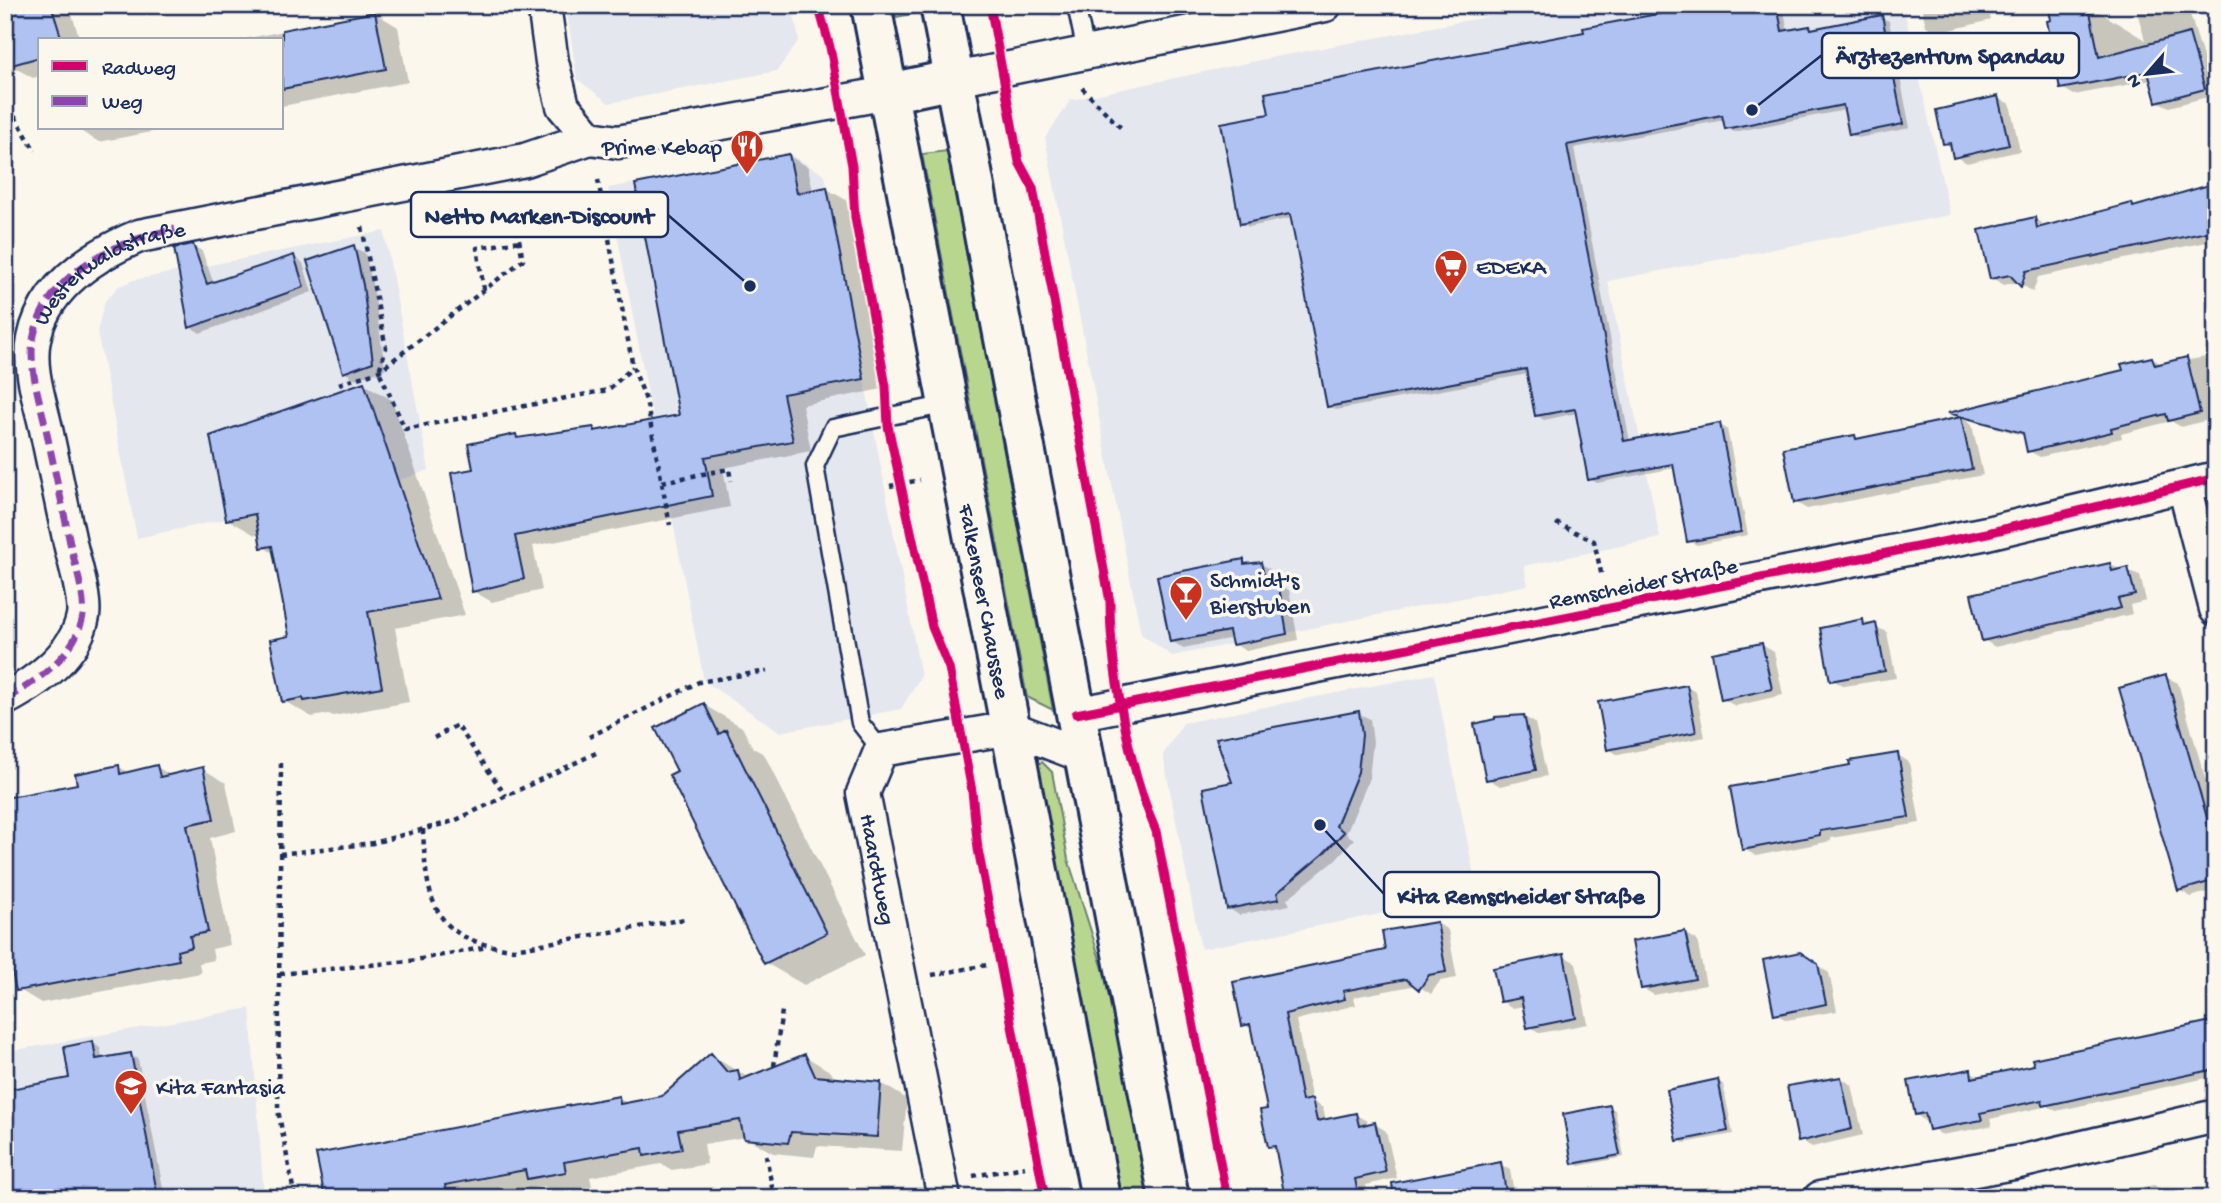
<svg xmlns="http://www.w3.org/2000/svg" width="2221" height="1203" font-family="'Gochi Hand',sans-serif">
  <rect width="100%" height="100%" fill="#fbf7ec"/>
  <filter id="ink" filterUnits="userSpaceOnUse"><feTurbulence type="fractalNoise" baseFrequency=".0143" numOctaves="2"/><feDisplacementMap in="SourceGraphic" scale="14" xChannelSelector="R" yChannelSelector="G"/><feConvolveMatrix kernelMatrix="1 2 1 2 8 2 1 2 1" color-interpolation-filters="sRGB"/></filter>
  <g filter="url(#ink)">
    <path fill="#e4e7ee" d="M 566,5 L 792,5 L 799,40 L 777,71 L 609,103 L 577,79 Z
      M 1036,5 L 1114,5 L 1053,17 Z
      M 1549,5 L 1903,5 L 1950,215 L 1608,281 L 1660,538 L 1524,566 L 1528,585 L 1172,656 L 1141,634 L 1045,138 L 1071,100 L 1275,57 Z
      M 789,154 L 825,175 L 921,676 L 901,709 L 780,732 L 704,681 L 608,188 Z
      M 384,231 L 429,470 L 382,486 L 137,538 L 97,331 L 105,301 L 119,286 L 134,280 Z
      M 1434,674 L 1478,895 L 1201,949 L 1163,755 L 1183,723 Z
      M 250,1008 L 264,1198 L 5,1198 L 5,1052 Z"/>
    <path fill="#b9d68f" stroke="#6a8276" stroke-width="2" d="M 894,5 L 921,5 L 922,12 L 896,17 Z
      M 947,151 L 1053,710 L 1027,697 L 922,154 Z
      M 1042,762 L 1052,772 L 1068,859 L 1111,994 L 1150,1198 L 1121,1198 L 1038,764 Z"/>
    <path fill="#0003" d="M 5,5 L 69,5 L 80,40 L 40,40 L 40,76 L 33,78 L 10,65 Z
      M 1713,5 L 1783,5 L 1788,32 L 1810,28 L 1815,31 L 1881,17 L 1889,21 L 1910,128 L 1858,138 L 1850,134 L 1845,110 L 1734,132 L 1727,128 L 1725,120 L 1574,148 L 1630,442 L 1720,425 L 1727,429 L 1748,535 L 1697,545 L 1689,541 L 1675,468 L 1597,483 L 1590,479 L 1577,413 L 1544,420 L 1536,415 L 1528,374 L 1336,410 L 1329,406 L 1292,218 L 1249,227 L 1242,223 L 1271,115 L 1586,34 Z
      M 1921,5 L 1987,5 L 1991,20 L 1938,33 L 1926,26 Z
      M 2050,5 L 2088,5 L 2145,40 L 2135,5 L 2187,5 L 2215,95 L 2169,107 L 2157,101 L 2152,80 L 2074,95 L 2062,88 Z
      M 375,13 L 398,27 L 408,82 L 282,106 L 282,40 L 238,40 Z
      M 1998,98 L 2010,104 L 2020,151 L 1967,163 L 1955,156 L 1953,148 L 1945,143 Z
      M 75,128 L 172,128 L 99,142 Z
      M 789,156 L 808,167 L 813,191 L 827,189 L 846,200 L 882,389 L 802,405 L 811,451 L 723,468 L 730,507 L 533,546 L 542,590 L 492,602 L 473,591 L 475,470 L 516,436 L 522,439 L 593,429 L 599,432 L 681,416 Z
      M 2216,185 L 2216,240 L 2038,277 L 2033,292 L 2018,282 L 2004,285 L 1992,278 L 2035,219 L 2047,226 L 2132,204 L 2137,208 Z
      M 193,246 L 202,251 L 214,284 L 294,257 L 303,263 L 312,292 L 200,333 L 191,327 Z
      M 353,247 L 365,253 L 374,292 L 385,369 L 356,379 L 344,372 Z
      M 2216,355 L 2216,418 L 2181,427 L 2171,421 L 2121,434 L 2122,438 L 2040,457 L 2029,451 L 2025,436 L 1965,419 L 1972,425 L 1983,475 L 1807,509 L 1795,502 L 1854,436 L 1860,440 L 1961,418 L 1953,413 L 2125,371 L 2152,358 L 2163,365 Z
      M 364,384 L 392,400 L 465,615 L 395,628 L 409,702 L 333,716 L 329,714 L 312,717 L 284,701 L 291,637 L 275,554 L 263,547 L 261,534 L 255,535 L 227,519 Z
      M 1243,561 L 1250,565 L 1261,564 L 1273,571 L 1275,584 L 1289,590 L 1298,640 L 1246,651 L 1234,644 L 1233,638 L 1183,648 L 1171,641 Z
      M 2109,565 L 2140,575 L 2146,601 L 2130,605 L 2132,614 L 1995,647 L 1984,640 Z
      M 1863,621 L 1887,632 L 1896,678 L 1844,686 L 1832,680 Z
      M 1762,645 L 1774,652 L 1783,695 L 1735,706 L 1723,699 Z
      M 2166,677 L 2178,683 L 2216,817 L 2216,889 L 2191,897 L 2179,890 Z
      M 1687,686 L 1696,692 L 1705,737 L 1618,755 L 1609,749 Z
      M 704,705 L 742,727 L 753,748 L 764,754 L 865,955 L 804,985 L 766,963 L 679,772 Z
      M 1358,713 L 1370,719 L 1373,742 L 1369,779 L 1346,834 L 1354,839 L 1335,860 L 1287,899 L 1290,905 L 1239,915 L 1228,908 L 1234,784 Z
      M 1523,716 L 1535,723 L 1547,776 L 1500,786 L 1488,779 Z
      M 1898,755 L 1909,762 L 1920,823 L 1831,838 L 1831,841 L 1756,856 L 1744,849 L 1852,767 Z
      M 119,767 L 130,773 L 157,767 L 172,776 L 203,769 L 226,783 L 236,831 L 210,838 L 230,945 L 212,949 L 214,960 L 199,963 L 201,973 L 41,1003 L 18,989 L 12,916 L 79,786 Z
      M 1437,923 L 1448,930 L 1457,978 L 1440,981 L 1431,994 L 1417,985 L 1354,997 L 1356,1005 L 1296,1020 L 1312,1101 L 1323,1108 L 1326,1121 L 1356,1115 L 1367,1121 L 1368,1126 L 1375,1124 L 1386,1131 L 1397,1178 L 1366,1185 L 1368,1198 L 1287,1198 L 1277,1151 L 1269,1146 L 1269,1110 L 1253,1030 L 1243,1024 Z
      M 1685,933 L 1697,940 L 1706,985 L 1654,995 L 1642,988 Z
      M 1564,956 L 1576,963 L 1588,1024 L 1540,1033 L 1529,1026 L 1524,1006 L 1513,1008 L 1501,1001 Z
      M 1812,961 L 1829,973 L 1837,1011 L 1787,1020 L 1775,1014 Z
      M 2216,1022 L 2216,1076 L 2056,1111 L 2048,1106 L 1990,1119 L 1992,1126 L 1941,1135 L 1916,1114 L 1970,1071 L 1982,1078 Z
      M 93,1043 L 100,1048 L 103,1060 L 130,1055 L 138,1059 L 165,1198 L 5,1198 Z
      M 712,1056 L 749,1078 L 805,1056 L 831,1072 L 835,1079 L 881,1083 L 907,1099 L 902,1151 L 817,1146 L 814,1157 L 773,1153 L 745,1137 L 704,1144 L 707,1164 L 672,1170 L 661,1164 L 590,1177 L 592,1186 L 555,1193 L 543,1186 L 481,1198 L 326,1198 L 618,1098 L 629,1104 L 663,1098 Z
      M 1841,1078 L 1852,1085 L 1863,1135 L 1812,1147 L 1800,1140 Z
      M 1718,1081 L 1723,1084 L 1733,1134 L 1684,1143 L 1678,1140 Z
      M 1609,1107 L 1615,1110 L 1624,1157 L 1579,1166 L 1574,1163 Z
      M 1500,1164 L 1510,1170 L 1515,1198 L 1443,1198 Z
      M 2154,1185 L 2164,1191 L 2165,1198 L 2080,1198 Z"/>
    <path fill="#b0c2f1" stroke="#1b2f5e" stroke-width="2" d="M 5,5 L 51,5 L 62,40 L 40,40 L 40,57 L 5,67 Z
      M 1705,5 L 1777,5 L 1782,31 L 1810,26 L 1811,29 L 1882,15 L 1903,124 L 1849,135 L 1843,105 L 1725,129 L 1722,115 L 1567,145 L 1624,441 L 1720,423 L 1741,532 L 1687,542 L 1673,464 L 1588,480 L 1575,409 L 1535,416 L 1526,369 L 1327,407 L 1290,214 L 1240,224 L 1221,123 L 1269,114 L 1265,93 L 1584,32 L 1583,28 Z
      M 2048,5 L 2081,5 L 2083,14 L 2090,12 L 2099,57 L 2189,33 L 2205,89 L 2156,102 L 2148,72 L 2060,89 L 2047,21 L 2051,20 Z
      M 375,12 L 386,69 L 282,89 L 282,30 Z
      M 1998,96 L 2009,145 L 1953,158 L 1950,143 L 1943,144 L 1936,110 Z
      M 789,154 L 797,193 L 827,187 L 864,379 L 783,394 L 793,441 L 705,457 L 712,496 L 515,536 L 524,579 L 472,592 L 451,473 L 473,469 L 468,444 L 516,434 L 517,438 L 594,427 L 594,431 L 679,415 L 635,184 Z
      M 2216,183 L 2216,230 L 2026,271 L 2021,287 L 2010,275 L 1990,279 L 1979,230 L 2035,217 L 2037,228 L 2132,203 L 2133,207 Z
      M 193,244 L 207,284 L 294,255 L 304,287 L 189,328 L 174,248 Z
      M 354,245 L 363,285 L 373,362 L 343,373 L 307,261 Z
      M 2152,357 L 2155,365 L 2187,357 L 2200,413 L 2168,421 L 2166,414 L 2111,428 L 2112,432 L 2027,452 L 2023,433 L 1948,413 L 2123,370 L 2121,364 Z
      M 364,382 L 438,599 L 368,612 L 382,687 L 304,701 L 303,698 L 282,702 L 270,640 L 289,636 L 272,546 L 261,548 L 255,514 L 226,520 L 210,436 Z
      M 1961,417 L 1972,469 L 1794,503 L 1783,448 L 1855,435 L 1856,439 Z
      M 1244,559 L 1244,564 L 1261,562 L 1266,584 L 1278,581 L 1287,634 L 1232,645 L 1229,631 L 1170,642 L 1157,576 Z
      M 2110,563 L 2112,571 L 2128,567 L 2135,595 L 2118,599 L 2121,608 L 1982,641 L 1971,594 Z
      M 1863,619 L 1864,626 L 1876,623 L 1885,671 L 1830,681 L 1820,628 Z
      M 1762,643 L 1772,689 L 1721,700 L 1712,653 Z
      M 2166,675 L 2216,849 L 2216,880 L 2178,891 L 2119,688 Z
      M 1687,685 L 1696,732 L 1607,750 L 1598,702 Z
      M 704,703 L 719,734 L 726,730 L 827,933 L 764,964 L 669,775 L 677,771 L 655,728 Z
      M 1359,711 L 1362,735 L 1358,772 L 1336,826 L 1344,832 L 1323,854 L 1277,893 L 1279,899 L 1227,909 L 1203,788 L 1232,782 L 1216,738 Z
      M 1524,715 L 1536,770 L 1486,780 L 1474,724 L 1495,719 L 1495,717 Z
      M 1898,753 L 1909,817 L 1820,831 L 1820,835 L 1742,850 L 1730,787 L 1850,765 L 1849,761 Z
      M 119,765 L 120,774 L 157,765 L 160,777 L 203,767 L 214,819 L 187,825 L 208,932 L 190,936 L 192,947 L 177,951 L 179,960 L 16,991 L 5,939 L 5,917 L 10,915 L 5,889 L 5,798 L 77,784 L 75,774 Z
      M 1437,922 L 1446,972 L 1429,975 L 1419,990 L 1406,979 L 1343,991 L 1345,999 L 1285,1014 L 1302,1101 L 1312,1099 L 1317,1121 L 1356,1113 L 1359,1126 L 1375,1122 L 1386,1172 L 1355,1179 L 1359,1198 L 1285,1198 L 1275,1146 L 1268,1147 L 1260,1110 L 1267,1109 L 1250,1024 L 1242,1026 L 1233,982 L 1385,950 L 1382,931 Z
      M 1685,931 L 1695,979 L 1641,989 L 1632,941 Z
      M 1800,952 L 1818,964 L 1826,1004 L 1774,1015 L 1763,960 Z
      M 1564,954 L 1576,1018 L 1527,1028 L 1521,998 L 1500,1002 L 1493,968 Z
      M 2216,1020 L 2216,1069 L 2043,1106 L 2042,1100 L 1980,1113 L 1982,1120 L 1929,1130 L 1925,1113 L 1915,1115 L 1908,1081 L 1971,1069 L 1972,1078 L 2034,1065 L 2032,1059 Z
      M 93,1041 L 96,1059 L 131,1053 L 158,1198 L 5,1198 L 5,1090 L 69,1078 L 64,1047 Z
      M 711,1053 L 727,1072 L 738,1070 L 740,1080 L 805,1054 L 815,1076 L 881,1082 L 877,1137 L 791,1132 L 788,1143 L 744,1139 L 740,1120 L 678,1130 L 682,1149 L 644,1156 L 643,1148 L 564,1162 L 566,1172 L 527,1179 L 525,1170 L 445,1185 L 447,1194 L 425,1198 L 325,1198 L 316,1154 L 619,1096 L 620,1104 L 662,1096 Z
      M 1841,1077 L 1852,1129 L 1798,1142 L 1787,1086 Z
      M 1718,1079 L 1728,1131 L 1677,1141 L 1667,1090 Z
      M 1610,1105 L 1620,1155 L 1572,1164 L 1563,1114 Z
      M 1501,1162 L 1507,1198 L 1394,1198 L 1392,1183 Z"/>
    <g fill="none" stroke-linecap="round" stroke-linejoin="round">
      <defs>
        <path id="lane" d="M 1076,5 L 1086,52
          M 881,750 L 860,723 L 815,466 L 833,428 L 948,404"/>
        <g id="street">
          <path d="M 544,5 L 552,62 L 563,106 L 590,138 L 618,142 L 888,93"/>
          <path d="M 955,79 L 1325,5"/>
          <path d="M 2184,486 L 2216,609"/>
          <path id="s1" d="M 5,699 C 37,682 76,654 83,616 C 86,599 74,561 70,543 C 62,505 54,467 46,429 C 40,401 28,368 34,339 C 44,287 94,255 139,236 L 525,160 L 590,138"/>
          <path d="M 1076,714 L 1987,533 L 2216,478"/>
          <path d="M 944,1198 L 863,793 L 881,750 L 1011,728 L 1084,756"/>
          <path d="M 1820,1198 L 2019,1162 L 2216,1116"/>
        </g>
        <g id="secondary">
          <path id="s2" d="M 871,5 L 1101,1198"/>
          <path d="M 940,5 L 1169,1198"/>
          <path d="M 888,93 L 955,79"/>
        </g>
      </defs>
      <use href="#lane" stroke="#1b2f5e" stroke-width="21"/>
      <use href="#street" stroke="#1b2f5e" stroke-width="37"/>
      <use href="#secondary" stroke="#1b2f5e" stroke-width="44"/>
      <path stroke="#1b2f5e" stroke-width="4.5" stroke-dasharray="5 5" stroke-linecap="butt" d="M 1082,88 L 1123,130
        M 5,99 L 35,151
        M 598,180 L 633,367 L 646,400 L 670,525
        M 362,227 L 386,348 L 379,371 L 405,429 L 608,390 L 633,367
        M 484,290 L 477,248 L 520,241
        M 339,384 L 379,371 L 523,260 L 511,198
        M 662,482 L 729,469 L 731,481
        M 890,486 L 920,480
        M 1556,523 L 1594,541 L 1602,577
        M 589,737 L 699,682 L 767,671
        M 434,738 L 457,725 L 506,796
        M 281,763 L 278,1110 L 295,1198
        M 423,829 C 426,900 432,942 514,949 L 685,919
        M 280,854 L 373,843 L 454,821 L 598,752
        M 280,974 L 410,961 L 487,947
        M 932,975 L 987,965
        M 774,1066 L 782,1011
        M 766,1155 L 774,1198
        M 973,1176 L 1025,1167"/>
      <use href="#lane" stroke="#fbf7ec" stroke-width="16"/>
      <use href="#street" stroke="#fbf7ec" stroke-width="32"/>
      <use href="#secondary" stroke="#fbf7ec" stroke-width="38"/>
      <path stroke="#8e44ad" stroke-width="7" stroke-dasharray="14 7" stroke-linecap="butt" d="M 5,699 C 37,682 76,654 83,616 C 86,599 74,561 70,543 C 62,503 53,463 45,424 C 39,398 29,367 33,340 C 45,274 116,240 175,229"/>
      <defs>
        <path id="cycleway" d="M 818,5 L 830,47 L 852,166 L 855,218 L 886,386 L 888,426 L 932,627 L 949,668 L 972,791 L 978,849 L 1045,1198
          M 990,5 L 1019,162 L 1033,188 L 1110,602 C 1110,667 1130,772 1156,831 L 1227,1198
          M 1076,714 L 1987,533 L 2216,478"/>
      </defs>
      <use href="#cycleway" stroke="#fbf7ec" stroke-width="13"/>
      <use href="#cycleway" stroke="#d6006c" stroke-width="9"/>
    </g>
  </g>
  <defs>
    <symbol id="restaurant-pin" viewBox="-11 -11 22 30"><path d="M0 17L-7.5 6A9.5 9.5 0 1 1 7.5 6Z" fill="#c8321e" stroke="#fbf7ec"/><path d="M-5-6h1v4h1v-4h1v4h1v-4h1v5L-1.5 .5V6h-2V.5L-5-1ZM5-6V6H3V1.5H1.5Q1.5-4 5-6Z" fill="#fff"/></symbol>
    <symbol id="supermarket-pin" viewBox="-11 -11 22 30"><path d="M0 17L-7.5 6A9.5 9.5 0 1 1 7.5 6Z" fill="#c8321e" stroke="#fbf7ec"/><path d="M-6-5.5h2.5l.6 2H6L4.5 2H-2.5L-4.4-4H-6ZM-1.5 3.2a1.3 1.3 0 1 0 .1 0ZM3 3.2a1.3 1.3 0 1 0 .1 0Z" fill="#fff"/></symbol>
    <symbol id="bar-pin" viewBox="-11 -11 22 30"><path d="M0 17L-7.5 6A9.5 9.5 0 1 1 7.5 6Z" fill="#c8321e" stroke="#fbf7ec"/><path d="M-6-5H6L.8 .8V4.5H3.5V6h-7V4.5H-.8V.8Z" fill="#fff"/></symbol>
    <symbol id="school-pin" viewBox="-11 -11 22 30"><path d="M0 17L-7.5 6A9.5 9.5 0 1 1 7.5 6Z" fill="#c8321e" stroke="#fbf7ec"/><path d="M0-5L7-2L0 1L-7-2ZM-4 1L0 2.5L4 1V4Q0 6-4 4Z" fill="#fff"/></symbol>
  </defs>
  <g fill-rule="evenodd">
    <use href="#restaurant-pin" x="728" y="127" width="38" height="52"/>
    <use href="#supermarket-pin" x="1432" y="247" width="38" height="52"/>
    <use href="#bar-pin" x="1167" y="573" width="38" height="52"/>
    <use href="#school-pin" x="112" y="1067" width="38" height="52"/>
  </g>
  <g text-anchor="middle" stroke-width="7" stroke-linejoin="round" paint-order="stroke">
    <g font-size="23" fill="#1b2f5e" stroke="#fbf7ec" text-anchor="start">
      <text x="722" y="154" text-anchor="end">Prime Kebap</text>
      <text x="1476" y="274">EDEKA</text>
      <text x="1210" y="587">Schmidt's<tspan x="1210" dy="26">Bierstuben</tspan></text>
      <text x="156" y="1094">Kita Fantasia</text>
    </g>
    <g font-size="23" fill="#1b2f5e" stroke="#fbf7ec">
      <text dy="8" stroke="none"><textPath href="#s1" startOffset="508">Westerwaldstraße</textPath></text>
      <text transform="translate(1643 582) rotate(-11)" y="8">Remscheider Straße</text>
      <text dy="8" stroke="none"><textPath href="#s2" startOffset="607">Falkenseer Chaussee</textPath></text>
      <text transform="translate(879 869) rotate(79)" y="8">Haardtweg</text>
    </g>
  </g>
  <path fill="none" stroke="#1b2f5e" stroke-width="2.5" d="M1752 110L1822 55M750 286L668 215M1320 825L1384 894"/>
  <g fill="#1b2f5e" stroke="#fbf7ec" stroke-width="2.5">
    <circle cx="1752" cy="110" r="7"/>
    <circle cx="750" cy="286" r="7"/>
    <circle cx="1320" cy="825" r="7"/>
  </g>
  <g fill="#fbf7ec" stroke="#1b2f5e" stroke-width="2.5">
    <rect x="1822" y="33" width="257" height="45" rx="7"/>
    <rect x="411" y="192" width="257" height="45" rx="7"/>
    <rect x="1384" y="872" width="275" height="45" rx="7"/>
  </g>
  <g font-size="24" text-anchor="middle" font-weight="bold" fill="#1b2f5e">
    <text x="1950" y="63">Ärztezentrum Spandau</text>
    <text x="539" y="223">Netto Marken-Discount</text>
    <text x="1521" y="903">Kita Remscheider Straße</text>
  </g>
  <rect width="2221" height="1203" fill="none" stroke="#fbf7ec" stroke-width="28"/>
  <rect x="14" y="14" width="2193" height="1175" fill="none" stroke="#1b2f5e" stroke-width="2.5" filter="url(#ink)"/>
  <rect x="38" y="38" width="245" height="91" fill="#fbf7ec" stroke="#a1a7b3" stroke-width="2"/>
  <rect x="52" y="61" width="35" height="10" fill="#d6006c" stroke="#a1a7b3" stroke-width="2"/>
  <text x="102" y="74" font-size="21" fill="#1b2f5e">Radweg</text>
  <rect x="52" y="96" width="35" height="10" fill="#8e44ad" stroke="#a1a7b3" stroke-width="2"/>
  <text x="102" y="108" font-size="21" fill="#1b2f5e">Weg</text>
  <g transform="translate(2147 74) rotate(242)" stroke="#fbf7ec" stroke-width="5" paint-order="stroke">
  <path d="M0-5L12 26L0 18L-12 26Z" fill="#1b2f5e"/>
  <text y="-10" font-size="19" font-weight="bold" text-anchor="middle" fill="#1b2f5e">N</text>
  </g>
</svg>
